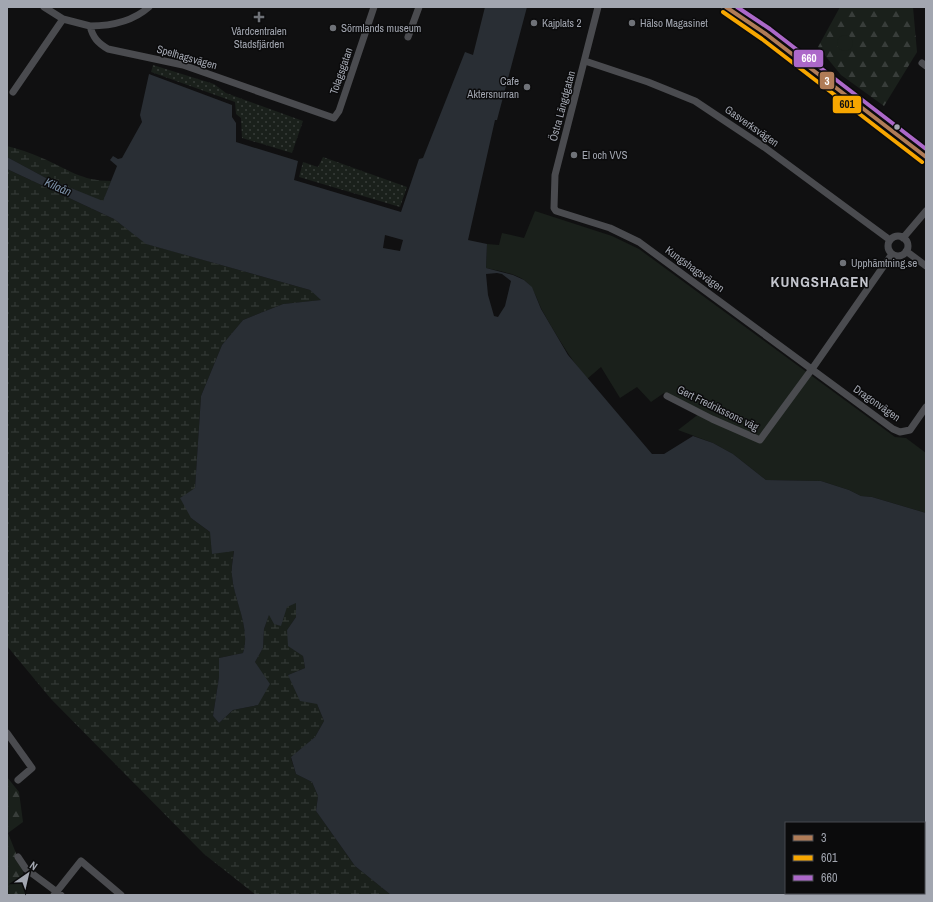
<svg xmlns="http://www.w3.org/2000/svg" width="933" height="902" font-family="'Archivo Narrow',sans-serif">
  <defs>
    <pattern id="grass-dots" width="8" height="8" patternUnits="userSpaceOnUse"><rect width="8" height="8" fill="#1a201b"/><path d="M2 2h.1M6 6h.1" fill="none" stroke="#383d3a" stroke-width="1.8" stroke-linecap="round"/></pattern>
    <pattern id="forest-firs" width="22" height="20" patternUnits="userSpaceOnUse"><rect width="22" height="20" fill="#1a201b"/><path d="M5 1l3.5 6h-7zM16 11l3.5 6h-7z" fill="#383d3a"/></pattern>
    <pattern id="wetland-marsh" width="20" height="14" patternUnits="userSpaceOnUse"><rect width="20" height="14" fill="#1a201b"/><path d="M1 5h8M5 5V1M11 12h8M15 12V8" fill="none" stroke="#383d3a"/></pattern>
  </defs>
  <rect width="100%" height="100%" fill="#101011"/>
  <path fill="url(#grass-dots)" d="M 153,65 L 214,84 L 226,93 L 303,121 L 292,153 L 242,138 L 241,118 L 236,114 L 235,102 L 151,72 Z
    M 323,157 L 407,187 L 400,207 L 299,177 L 303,162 L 318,167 Z"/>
  <path fill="url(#forest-firs)" d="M 840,7 L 913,7 L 917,52 L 884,106 L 841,75 L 818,47 Z
    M 7,777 L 19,792 L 23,822 L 8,833 L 23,871 L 26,895 L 7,895 Z"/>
  <path fill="url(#wetland-marsh)" d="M 7,146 C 19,149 31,153 42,158 C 68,169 81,181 111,181 L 103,202 L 46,178 L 7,157 Z
    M 7,169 L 114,219 L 147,244 L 310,290 L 322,300 L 283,304 L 243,320 L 222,345 L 201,396 L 195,488 L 191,518 L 234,550 C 233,558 231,567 232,576 C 234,601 251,627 243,653 L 219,658 L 219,677 L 213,716 L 219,723 L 233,710 L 258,705 L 255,662 L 263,648 L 264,629 L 269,614 L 297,602 L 296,617 L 287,630 L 303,656 L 305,668 L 288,675 L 317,704 L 324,721 L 315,737 L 291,758 L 296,774 L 312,782 L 318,796 L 316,811 L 355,866 L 391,895 L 256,895 L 204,854 L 51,699 L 7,646 Z"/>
  <path fill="#1a201b" d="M837 43a8 8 0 1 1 16 0a8 8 0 1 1-16 0Z
    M 535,211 L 612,236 L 639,249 L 895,437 L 906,438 L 926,453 L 926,513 L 872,497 L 861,496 L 849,490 L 821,481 L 766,480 L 733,454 L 713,443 L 678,430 L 700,413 L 664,393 L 651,402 L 637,387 L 620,398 L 601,367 L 587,379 C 570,358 556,335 543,312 C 537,301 535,288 524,280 C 514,273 498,271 486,268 L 487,244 L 499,245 L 502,233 L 524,238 Z"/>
  <path fill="#292e34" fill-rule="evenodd" d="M 485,7 L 527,7 L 497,120 L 495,120 L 468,240 L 487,244 L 486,268 L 513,275 L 524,280 L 532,287 L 541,309 L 568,355 L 652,454 L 664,454 L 693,436 L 713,443 L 733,454 L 766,480 L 821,481 L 849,490 L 861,496 L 872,497 L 926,513 L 926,895 L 391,895 L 355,866 L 316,811 L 318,796 L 312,782 L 296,774 L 291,757 L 315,737 L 324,721 L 317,704 L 300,701 L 288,675 L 305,668 L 303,656 L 288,646 L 287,630 L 296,617 L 296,603 L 287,607 L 281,626 L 274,624 L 269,615 L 264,629 L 263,648 L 255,662 L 270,684 L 258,705 L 233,710 L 219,723 L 213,716 L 219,677 L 219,658 L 243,653 C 251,628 234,601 232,576 C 231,568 233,559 234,551 L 212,554 L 210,532 L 191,518 L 180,498 L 195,488 L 201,396 L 222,345 L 243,320 L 283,304 L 321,300 L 310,290 L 146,244 L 114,219 L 7,169 L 7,157 L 46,178 L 103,201 L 117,166 L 110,160 L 113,156 L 118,159 L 122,158 L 142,122 L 140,115 L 149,74 L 232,105 L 232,117 L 236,123 L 236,142 L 298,161 L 294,180 L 401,212 L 419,159 L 423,158 L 465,52 L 473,55 ZM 385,235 L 403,240 L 400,251 L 383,248 ZM 497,273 L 502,274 L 511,281 L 505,306 L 498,317 L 494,316 L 488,295 L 486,274 ZM 786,823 L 924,823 L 924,893 L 786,893 Z"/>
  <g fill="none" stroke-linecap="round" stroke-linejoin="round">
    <path stroke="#4a4b4f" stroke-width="7" d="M 44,7 L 63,19 L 90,26 C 93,38 98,43 108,49 L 183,65 L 334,118 L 339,111 L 374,7
      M 598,7 L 555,175 L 554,208 L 556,211 L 610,228 L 639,242 L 893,429 L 900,432 L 910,430 L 926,407
      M 90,26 C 112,26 132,22 149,7
      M 408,37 L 419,7
      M 585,61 L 648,82 L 695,101 L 764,147 L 890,240
      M 922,63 L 926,66
      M 13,92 L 63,19
      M888 246a10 10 0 1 1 20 0a10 10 0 1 1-20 0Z
      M 903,238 L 926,211
      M 906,251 L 926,266
      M 667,396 L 712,419 L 760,440 L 812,369 L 892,254
      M 7,733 L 32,768 L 18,780
      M 18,857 L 26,869 L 61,895
      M 54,895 L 81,861 L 121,895"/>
    <path stroke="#48494d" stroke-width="10" d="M 726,7 L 766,34 L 926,157"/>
    <defs>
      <path id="bus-1" d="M 726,7 L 766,34 L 926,157"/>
      <path id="bus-2" d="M 723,12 L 762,39 L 922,162"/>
      <path id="bus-3" d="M 737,7 L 770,29 L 926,149"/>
    </defs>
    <use href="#bus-1" stroke="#0b0b0c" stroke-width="7"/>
    <use href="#bus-2" stroke="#0b0b0c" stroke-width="7"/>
    <use href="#bus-3" stroke="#0b0b0c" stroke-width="7"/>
    <use href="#bus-1" stroke="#b07c57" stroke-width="4"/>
    <use href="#bus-2" stroke="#f7a600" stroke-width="4"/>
    <use href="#bus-3" stroke="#ac68c9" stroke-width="4"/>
  </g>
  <g fill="#6f7278" stroke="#0b0b0c" stroke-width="1.5">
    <path d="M257 11h4v4h4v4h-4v4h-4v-4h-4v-4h4z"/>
    <circle cx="534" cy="23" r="4"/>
    <circle cx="632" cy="23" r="4"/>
    <circle cx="333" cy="28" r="4"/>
    <circle cx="527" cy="87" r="4"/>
    <circle cx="574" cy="155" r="4"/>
    <circle cx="843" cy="263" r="4"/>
  </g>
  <circle fill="#a2a6b0" stroke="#0b0b0c" stroke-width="1.5" cx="897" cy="127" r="3.5"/>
  <g text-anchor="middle" stroke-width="3" stroke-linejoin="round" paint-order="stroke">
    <g font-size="11" fill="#a2a6b0" stroke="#0b0b0c" text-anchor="start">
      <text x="542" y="27">Kajplats 2</text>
      <text x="640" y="27">Hälso Magasinet</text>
      <text x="341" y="32">Sörmlands museum</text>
      <text x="259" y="35" text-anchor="middle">Vårdcentralen<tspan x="259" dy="13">Stadsfjärden</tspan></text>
      <text x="519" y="85" text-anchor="end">Cafe<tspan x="519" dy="13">Aktersnurran</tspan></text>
      <text x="582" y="159">El och VVS</text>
      <text x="851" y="267">Upphämtning.se</text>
    </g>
    <g font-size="11" fill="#a2a6b0" stroke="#0b0b0c">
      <text transform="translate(187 57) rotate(16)" y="4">Spelhagsvägen</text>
      <text transform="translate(341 71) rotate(-71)" y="4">Tolagsgatan</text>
      <text transform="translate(562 106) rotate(-75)" y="4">Östra Längdgatan</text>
      <text transform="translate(752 126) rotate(35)" y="4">Gasverksvägen</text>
      <text transform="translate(695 269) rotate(36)" y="4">Kungshagsvägen</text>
      <text transform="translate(877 403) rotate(35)" y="4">Dragonvägen</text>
      <text transform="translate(718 408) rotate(26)" y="4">Gert Fredrikssons väg</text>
    </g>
    <g font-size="12" font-style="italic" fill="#7c91a8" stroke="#0b0b0c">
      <text transform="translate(58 187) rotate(24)" y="4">Kilaån</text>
    </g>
    <g font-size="15" font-weight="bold" letter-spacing="1" fill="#c3c5cd" stroke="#0b0b0c">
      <text x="820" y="287">KUNGSHAGEN</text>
    </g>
  </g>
  <g stroke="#0b0b0c" stroke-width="1.5">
    <rect x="793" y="49" width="31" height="19" rx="4" fill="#ac68c9"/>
    <rect x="819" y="71" width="16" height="19" rx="4" fill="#b07c57"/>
    <rect x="832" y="95" width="30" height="19" rx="4" fill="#f7a600"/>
  </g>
  <g font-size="11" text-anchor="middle" font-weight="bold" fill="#fff">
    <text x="809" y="62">660</text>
    <text x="827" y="85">3</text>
  </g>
  <g font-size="11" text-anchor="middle" font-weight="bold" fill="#111">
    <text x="847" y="108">601</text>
  </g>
  <rect width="933" height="902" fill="none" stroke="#a2a6b0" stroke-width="16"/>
  <rect x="785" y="822" width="140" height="72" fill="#0b0b0c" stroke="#47494e"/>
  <rect x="793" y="835" width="20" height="6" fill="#b07c57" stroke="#47494e"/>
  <text x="821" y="842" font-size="12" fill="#a2a6b0">3</text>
  <rect x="793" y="855" width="20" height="6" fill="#f7a600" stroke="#47494e"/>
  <text x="821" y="862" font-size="12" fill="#a2a6b0">601</text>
  <rect x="793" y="875" width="20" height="6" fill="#ac68c9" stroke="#47494e"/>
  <text x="821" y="882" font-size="12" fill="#a2a6b0">660</text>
  <g transform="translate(28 874) rotate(34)" stroke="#0b0b0c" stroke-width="3" paint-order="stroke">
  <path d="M0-3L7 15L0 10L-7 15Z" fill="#a2a6b0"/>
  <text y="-6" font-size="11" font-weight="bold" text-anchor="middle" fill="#a2a6b0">N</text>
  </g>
</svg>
